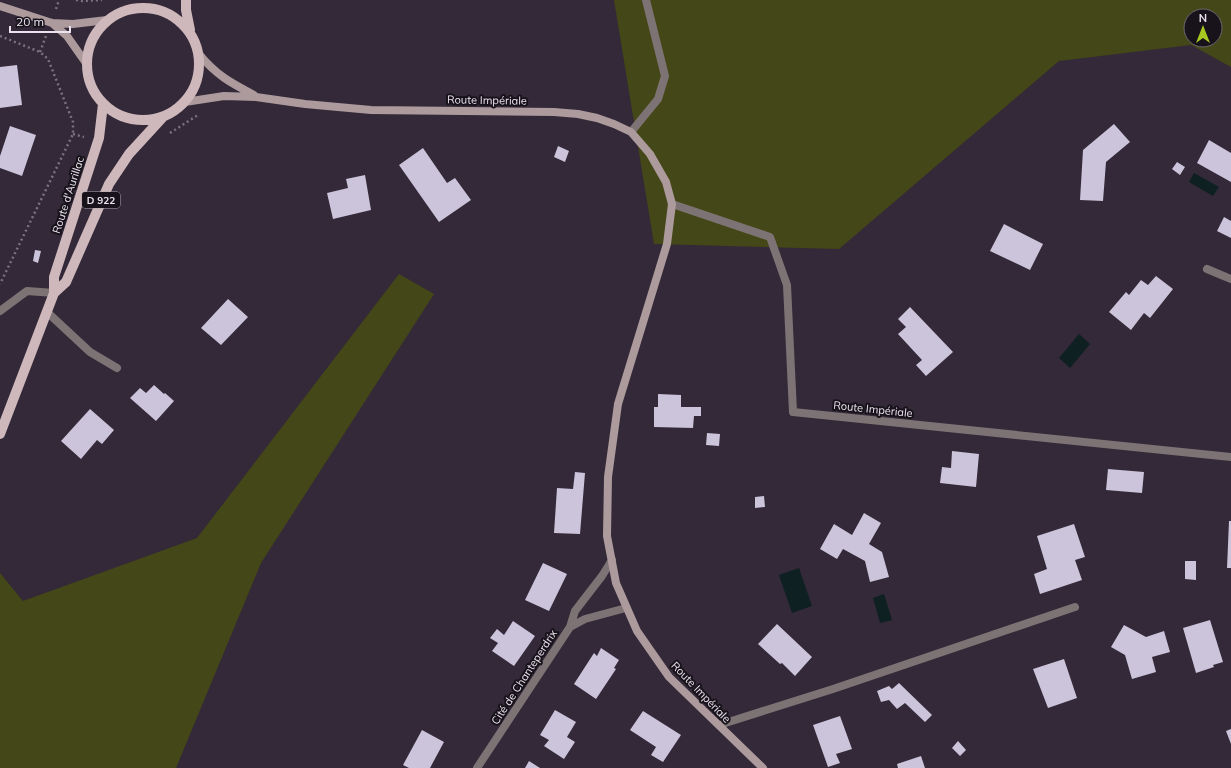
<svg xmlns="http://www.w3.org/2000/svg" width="1231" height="768" font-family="Mulish,sans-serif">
  <rect width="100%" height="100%" fill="#332938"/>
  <path fill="#444717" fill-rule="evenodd" d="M 614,0 L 1231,0 L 1231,67 L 1191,45 L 1059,61 L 839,249 L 654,244 ZM 1191,16 L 1215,16 L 1215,40 L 1191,40 Z
    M 399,274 L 434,294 L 261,563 L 176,768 L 0,768 L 0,573 L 23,601 L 197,538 Z"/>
  <path fill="#0e2022" d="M 1194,173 L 1219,187 L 1213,196 L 1189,182 Z
    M 1079,334 L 1090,344 L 1070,368 L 1059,358 Z
    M 799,568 L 812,606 L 792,613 L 779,575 Z
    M 884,594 L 892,620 L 880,623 L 873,598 Z"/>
  <path fill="#cbc4da" d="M 17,65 L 22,105 L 0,108 L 0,67 Z
    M 1114,124 L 1130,142 L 1106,162 L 1103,201 L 1080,200 L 1083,150 Z
    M 10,126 L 36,135 L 22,176 L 0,168 L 0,156 Z
    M 1209,140 L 1231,153 L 1231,182 L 1197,163 Z
    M 558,146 L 569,151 L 565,162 L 554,157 Z
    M 423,148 L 447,183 L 455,178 L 471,200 L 439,222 L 399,165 Z
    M 1177,162 L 1185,167 L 1180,175 L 1172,169 Z
    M 365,175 L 371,210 L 333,219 L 327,193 L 348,188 L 346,179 Z
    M 1224,217 L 1231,221 L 1231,238 L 1217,231 Z
    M 1004,224 L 1043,244 L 1030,270 L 990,251 Z
    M 35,250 L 41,251 L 38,263 L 33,261 Z
    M 1156,276 L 1173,289 L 1150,318 L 1144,313 L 1131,330 L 1109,312 L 1126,292 L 1129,295 L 1141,280 L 1148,285 Z
    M 228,299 L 248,317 L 221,345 L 201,328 Z
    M 910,307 L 953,352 L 926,376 L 916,365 L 922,360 L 898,334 L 906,327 L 898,319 Z
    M 154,385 L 164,394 L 165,393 L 174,401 L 156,421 L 130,398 L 140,388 L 146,393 Z
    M 658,394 L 681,395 L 681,407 L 701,407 L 701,416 L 694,416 L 693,428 L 654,427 L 654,407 L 658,407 Z
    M 90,409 L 114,430 L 102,444 L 97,440 L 81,459 L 61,441 Z
    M 707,433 L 720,434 L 719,446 L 706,445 Z
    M 952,451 L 979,454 L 976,487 L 940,483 L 942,467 L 951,468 Z
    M 1108,469 L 1144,472 L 1142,493 L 1106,490 Z
    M 575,472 L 585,473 L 580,534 L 554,533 L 557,488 L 573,489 Z
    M 764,496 L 765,507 L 755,508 L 755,497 Z
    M 864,513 L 881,523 L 869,544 L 882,552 L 889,577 L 870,582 L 865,561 L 843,549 L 837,559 L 820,549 L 834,524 L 852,535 Z
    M 1229,521 L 1231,521 L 1231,568 L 1227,568 Z
    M 1074,524 L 1085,557 L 1075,560 L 1082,580 L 1040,594 L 1034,574 L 1047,569 L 1037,536 Z
    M 1185,561 L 1196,561 L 1196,580 L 1185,579 Z
    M 543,563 L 567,574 L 549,611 L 525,600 Z
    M 1210,620 L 1223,662 L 1213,665 L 1214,667 L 1196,673 L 1183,628 Z
    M 513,621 L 535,636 L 514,666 L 492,651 L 498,643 L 490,638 L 497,629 L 504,635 Z
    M 777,624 L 812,657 L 795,676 L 782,663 L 780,664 L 758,644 Z
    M 1124,625 L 1146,637 L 1164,631 L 1170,652 L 1152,657 L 1156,672 L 1132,679 L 1125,655 L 1111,647 Z
    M 601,648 L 619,660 L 614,668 L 616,669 L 596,699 L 574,684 L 594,653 L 597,656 Z
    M 1064,659 L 1077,698 L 1048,708 L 1033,669 Z
    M 899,683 L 932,715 L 925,722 L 905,703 L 897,709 L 889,700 L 881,702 L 877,691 L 889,686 L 892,689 Z
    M 555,710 L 576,722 L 567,737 L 575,742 L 564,759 L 544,746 L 549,740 L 540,735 Z
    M 643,711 L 681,735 L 663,762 L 651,755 L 656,747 L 630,730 Z
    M 840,716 L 852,749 L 836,754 L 840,763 L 828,767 L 813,725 Z
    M 1231,729 L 1231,744 L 1226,731 Z
    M 422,730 L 444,742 L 430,768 L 409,768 L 403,765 Z
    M 958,741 L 966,750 L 960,756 L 952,748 Z
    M 921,756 L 925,768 L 898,768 L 897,764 Z
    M 529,761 L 540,768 L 525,768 Z"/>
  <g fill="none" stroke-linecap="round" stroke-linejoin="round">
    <path stroke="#7a727f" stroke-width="2.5" stroke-dasharray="2 3" stroke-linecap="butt" d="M 76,0 L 82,1 L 102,0
      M 56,9 L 59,0
      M 0,36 L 40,52 L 48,59 L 73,122 L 73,134 L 0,284
      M 40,52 L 46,36
      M 170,133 L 198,115
      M 73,134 L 84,137"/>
    <path stroke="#7e7374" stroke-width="8" d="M 672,204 L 770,237 L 787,285 L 793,412 L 1231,457
      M 47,312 L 90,352 L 117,368"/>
    <path stroke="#7e7374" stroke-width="8" d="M 631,132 L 658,99 L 665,76 L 646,0
      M 1207,269 L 1231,279
      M 0,311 L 27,291 L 54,293
      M 570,627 L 575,611 L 602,576 L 612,560
      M 719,725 L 833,689 L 1075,607
      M 477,768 L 570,627 L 585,619 L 626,608"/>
    <path stroke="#ac9a9c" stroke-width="8" d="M 0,6 L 52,23 L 73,24 L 107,20
      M 52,23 L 67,36 L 86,63
      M 199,54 C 216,75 231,83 254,95
      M 185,102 L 224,96 L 256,97 L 305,104 L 371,110 L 554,112 L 578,114 L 597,118 L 614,124 L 631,132 L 650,154 L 666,182 L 672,204 L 667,244 L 618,404 L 608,477 L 607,536 L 616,583 L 637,631 L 669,677 L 763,768"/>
    <path stroke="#cfb8bb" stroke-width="10" d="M 186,0 L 186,10 L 190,30
      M87 64a56 56 0 1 1 112 0a56 56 0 1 1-112 0Z
      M 54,293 L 66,282 L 109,184 L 129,154 L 162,118
      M 0,434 L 54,293 L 54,277 L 99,138 L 103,104"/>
  </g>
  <g text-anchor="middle" stroke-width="4" stroke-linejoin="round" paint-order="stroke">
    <rect fill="#18131a" stroke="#aca5af" stroke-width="1" x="82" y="192" width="38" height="16" rx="3"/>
    <g font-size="10" font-weight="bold" fill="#ebe4ef">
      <text x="101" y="204">D 922</text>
    </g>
    <g font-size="11" fill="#ebe4ef" stroke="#18131a">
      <text transform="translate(487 100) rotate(1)" y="4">Route Impériale</text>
      <text transform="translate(68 195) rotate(-72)" y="4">Route d'Aurillac</text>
      <text transform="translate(873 409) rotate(6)" y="4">Route Impériale</text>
      <text transform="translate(524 677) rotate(-57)" y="4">Cité de Chanteperdrix</text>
      <text transform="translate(701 692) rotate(46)" y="4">Route Impériale</text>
    </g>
  </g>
  <g transform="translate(1203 28)"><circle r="19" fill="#18131a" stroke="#6c676f"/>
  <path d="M0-3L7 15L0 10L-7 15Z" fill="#a6c821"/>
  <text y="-6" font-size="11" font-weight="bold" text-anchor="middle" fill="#ebe4ef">N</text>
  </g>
  <path d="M10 26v6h60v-6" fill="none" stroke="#ebe4ef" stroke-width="2"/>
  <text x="16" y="26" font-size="12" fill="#ebe4ef" stroke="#18131a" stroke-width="3" paint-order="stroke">20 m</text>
</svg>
